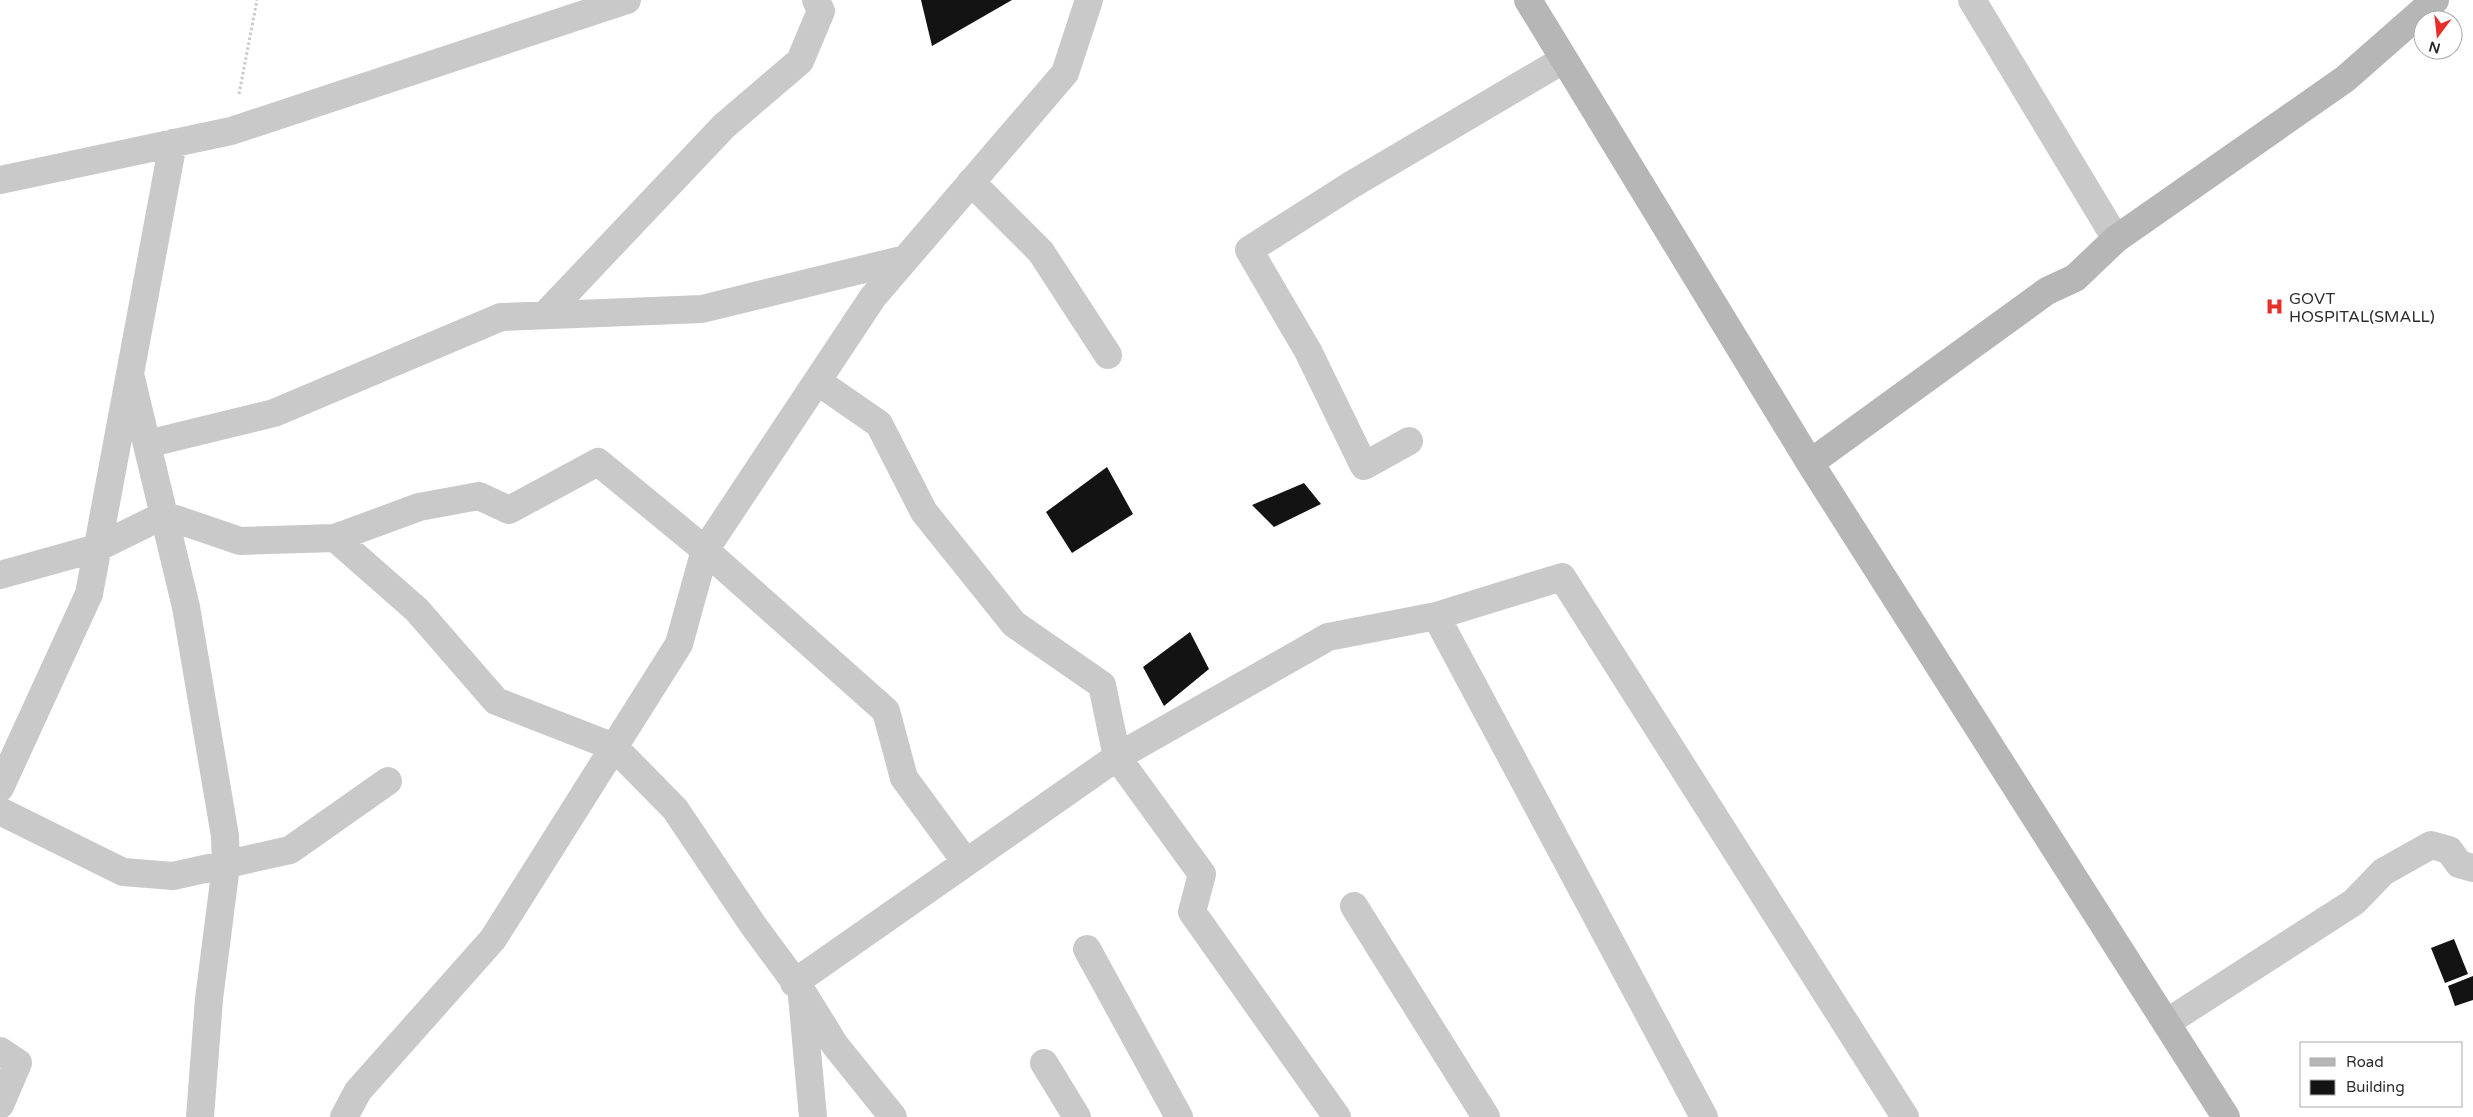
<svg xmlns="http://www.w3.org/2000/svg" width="2473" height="1117" font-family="'Varela Round',sans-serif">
  <rect width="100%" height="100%" fill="#fff"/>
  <path fill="#131313" d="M 921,0 L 1012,0 L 932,46 Z
    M 1107,467 L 1133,514 L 1072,553 L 1046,512 Z
    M 1304,483 L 1321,504 L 1274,527 L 1252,505 Z
    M 1190,632 L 1209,669 L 1164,706 L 1143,667 Z
    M 2454,939 L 2468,974 L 2445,983 L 2431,948 Z
    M 2473,976 L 2473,1000 L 2455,1006 L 2448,986 Z"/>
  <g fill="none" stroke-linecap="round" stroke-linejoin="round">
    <path stroke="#c9c9c9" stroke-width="3" stroke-dasharray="2.5 2.5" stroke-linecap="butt" d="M 239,94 L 257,0"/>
    <path stroke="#c9c9c9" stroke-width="28" d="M 1972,0 L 2116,239
      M 0,180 L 231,131 L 627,0
      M 971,182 L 1041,252 L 1108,355
      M 545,315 L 724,126 L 800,61 L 821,11 L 816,0
      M 130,374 L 186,607 L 225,836 L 226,866 L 209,999 L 200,1117
      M 1409,441 L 1364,466 L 1308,351 L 1249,250 L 1351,185 L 1563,60
      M 147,444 L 274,413 L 501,317 L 702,309 L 905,259
      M 335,538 L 419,507 L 479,496 L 509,510 L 598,462 L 705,550 L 886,711 L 904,778 L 965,861
      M 0,575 L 97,548 L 164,515 L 240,541 L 335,538 L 417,610 L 496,701 L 614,747 L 675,809 L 753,925 L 801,990 L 835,1045 L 893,1117
      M 1436,616 L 1704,1117
      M 0,788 L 89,594 L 173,143
      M 0,811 L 123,872 L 173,876 L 290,850 L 388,781
      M 1354,906 L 1486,1117
      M 1087,949 L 1179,1117
      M 794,983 L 1117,757 L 1102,685 L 1014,624 L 924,512 L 879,424 L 817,381
      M 802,996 L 813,1117
      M 2166,1023 L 2354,902 L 2383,872 L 2431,845 L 2449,850 L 2459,864 L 2473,868
      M 0,1051 L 18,1063 L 0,1105
      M 1044,1063 L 1077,1117
      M 344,1117 L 358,1091 L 493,939 L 679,644 L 705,550 L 873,297 L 1065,73 L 1089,0
      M 1337,1117 L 1192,912 L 1202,874 L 1117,757 L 1328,637 L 1436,616 L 1562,577 L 1905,1117"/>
    <path stroke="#b6b6b6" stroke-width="28" d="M 1528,0 L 1810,463 L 2226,1117
      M 1810,463 L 2047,291 L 2075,278 L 2116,239 L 2345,79 L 2435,0"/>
  </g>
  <defs>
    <symbol id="hospital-bare" viewBox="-9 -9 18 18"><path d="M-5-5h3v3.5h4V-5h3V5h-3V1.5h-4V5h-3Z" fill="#e82e2a" stroke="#fff" stroke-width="2.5" paint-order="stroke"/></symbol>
  </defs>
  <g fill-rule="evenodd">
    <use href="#hospital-bare" x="2262" y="294" width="25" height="25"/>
  </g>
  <g text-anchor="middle" stroke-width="5" stroke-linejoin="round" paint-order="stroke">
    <g font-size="16" fill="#2c2c2c" stroke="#fff" text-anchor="start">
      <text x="2289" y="304">GOVT<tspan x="2289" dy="18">HOSPITAL(SMALL)</tspan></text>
    </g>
  </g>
  <rect x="2300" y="1042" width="162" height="65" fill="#ffffff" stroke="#ababab"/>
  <rect x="2310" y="1058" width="25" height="8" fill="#b6b6b6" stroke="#ababab"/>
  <text x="2346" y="1067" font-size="15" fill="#2c2c2c">Road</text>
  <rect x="2310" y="1080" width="25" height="15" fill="#131313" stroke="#ababab"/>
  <text x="2346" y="1092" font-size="15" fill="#2c2c2c">Building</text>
  <g transform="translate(2438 35) rotate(195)"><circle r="24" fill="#ffffff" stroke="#ababab"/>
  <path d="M0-4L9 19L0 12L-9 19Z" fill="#e82e2a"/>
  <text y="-8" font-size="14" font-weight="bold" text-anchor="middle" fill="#2c2c2c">N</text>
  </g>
</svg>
